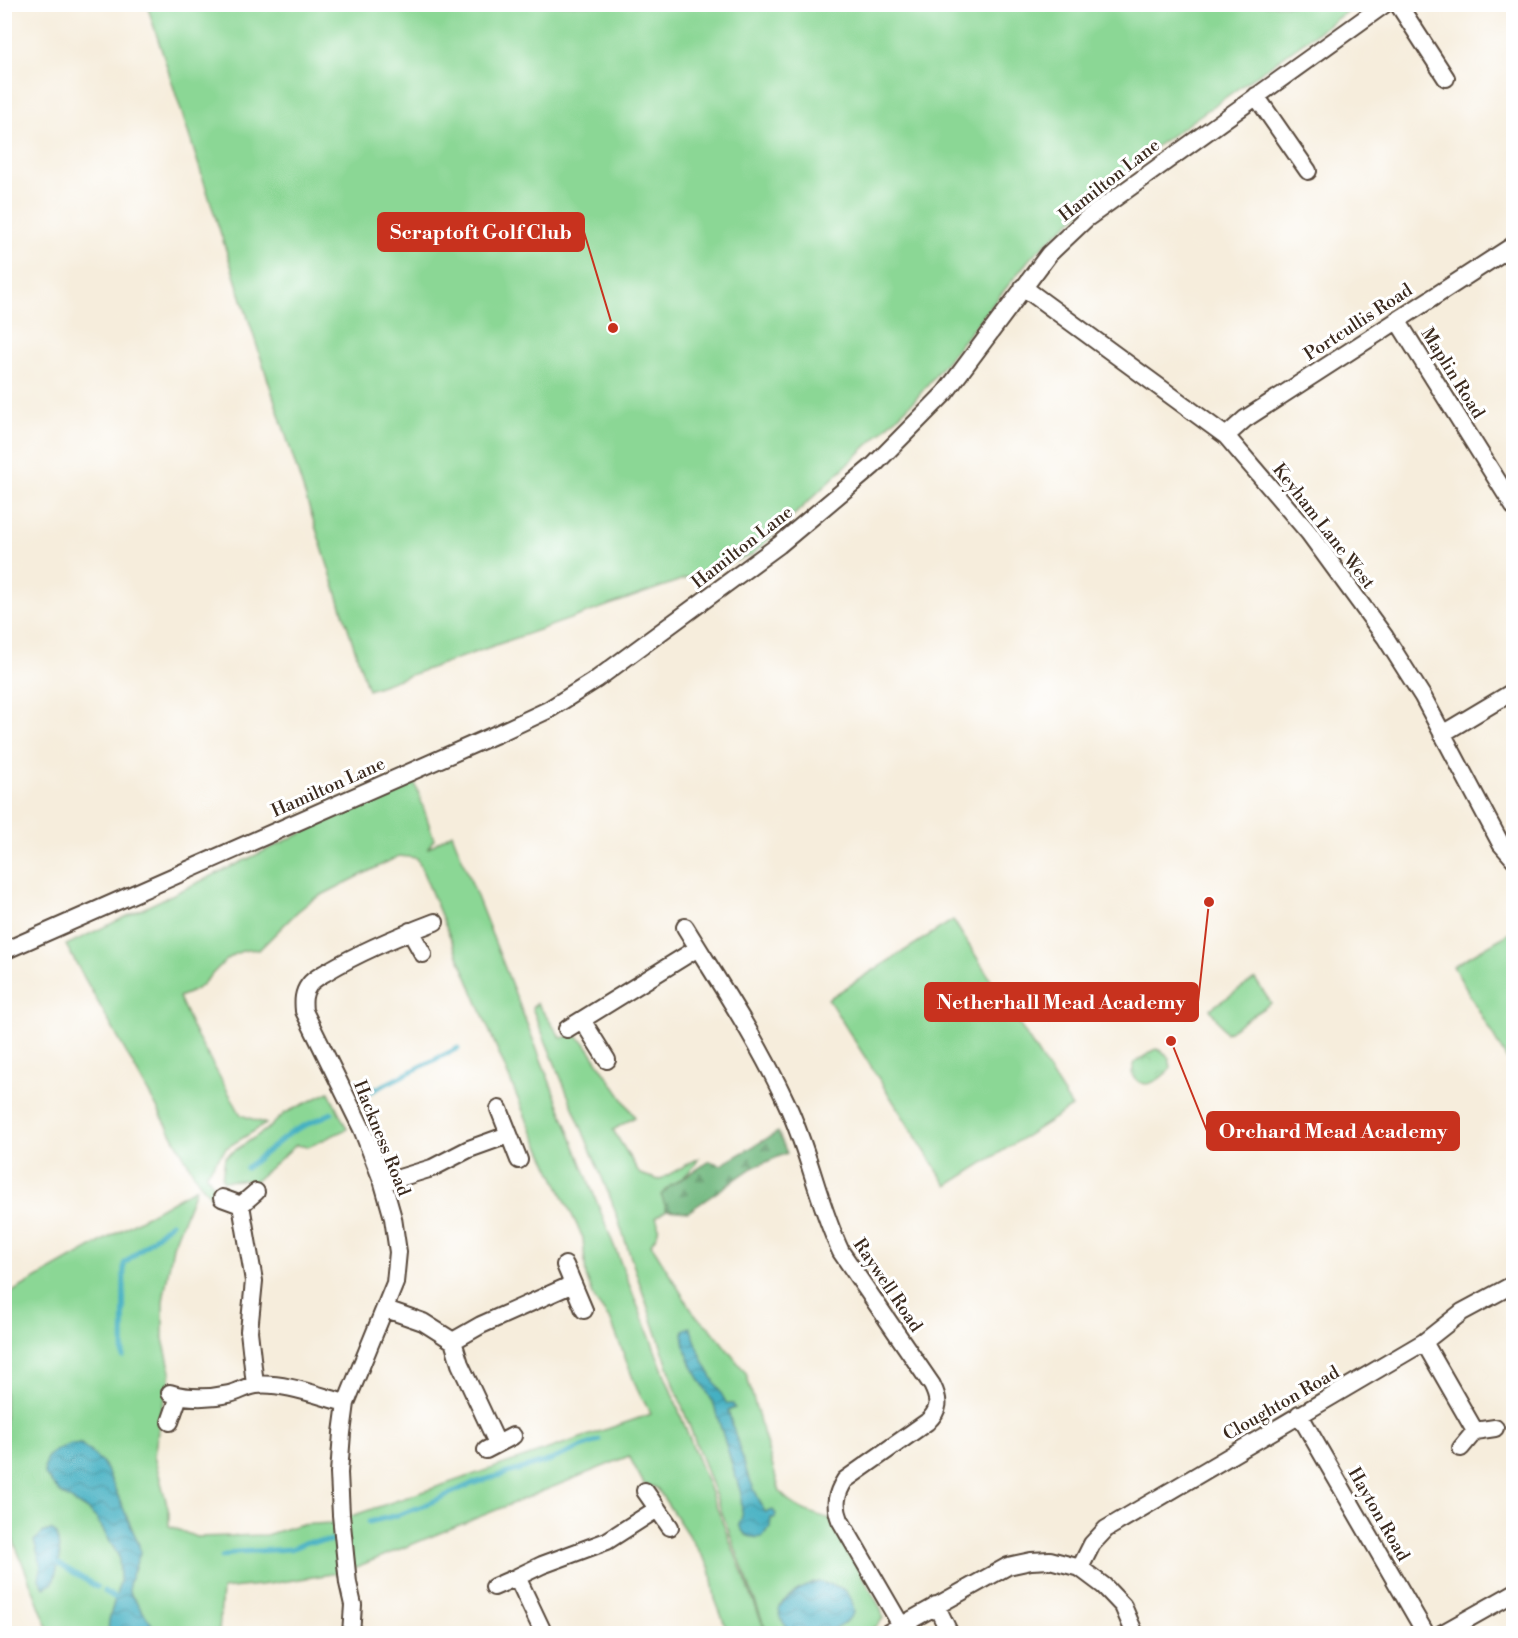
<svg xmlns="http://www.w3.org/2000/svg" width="1518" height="1638" font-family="'Libre Bodoni',serif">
  <defs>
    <pattern id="forest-firs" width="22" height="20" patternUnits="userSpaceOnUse" patternTransform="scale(1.5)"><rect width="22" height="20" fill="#70b87e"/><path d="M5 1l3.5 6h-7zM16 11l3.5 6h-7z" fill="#5d9667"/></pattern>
    <pattern id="park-crowns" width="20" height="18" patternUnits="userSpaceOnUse" patternTransform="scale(1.5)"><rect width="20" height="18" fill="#8bd795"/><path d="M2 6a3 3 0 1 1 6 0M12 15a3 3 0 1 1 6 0" fill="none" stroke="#79b980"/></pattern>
    <pattern id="water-waves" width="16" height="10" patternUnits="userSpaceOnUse" patternTransform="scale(1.5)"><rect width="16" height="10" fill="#44b0c2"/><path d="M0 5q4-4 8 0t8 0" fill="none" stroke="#3a8f9d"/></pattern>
  </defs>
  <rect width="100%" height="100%" fill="#fff"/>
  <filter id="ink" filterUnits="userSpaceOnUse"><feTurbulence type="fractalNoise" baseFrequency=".0167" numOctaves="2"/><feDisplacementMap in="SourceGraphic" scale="12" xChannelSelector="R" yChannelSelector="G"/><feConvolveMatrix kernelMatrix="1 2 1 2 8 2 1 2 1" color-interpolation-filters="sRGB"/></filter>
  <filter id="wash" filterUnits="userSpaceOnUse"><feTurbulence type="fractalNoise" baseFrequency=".008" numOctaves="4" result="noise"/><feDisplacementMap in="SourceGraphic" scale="24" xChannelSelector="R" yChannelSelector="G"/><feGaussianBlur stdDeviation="1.35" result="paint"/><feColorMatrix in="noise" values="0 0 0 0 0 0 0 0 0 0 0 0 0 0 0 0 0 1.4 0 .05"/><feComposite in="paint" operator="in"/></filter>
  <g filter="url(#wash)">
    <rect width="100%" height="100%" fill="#f6eddc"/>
    <path fill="#8bd795" stroke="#63805a" stroke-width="1.5" d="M 147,5 L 1356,5 L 1144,155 L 1032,256 L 915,400 L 752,555 L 368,690 Z
      M 414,780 L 434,839 L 427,849 L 452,833 L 766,1633 L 728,1633 L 715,1599 L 710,1568 L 657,1488 L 644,1484 L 629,1456 L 344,1572 L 269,1584 L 222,1589 L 219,1633 L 50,1633 L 5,1519 L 5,1296 L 196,1188 L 173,1246 L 163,1301 L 163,1339 L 171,1372 L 169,1386 L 162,1407 L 154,1456 L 169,1512 L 169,1526 L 196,1537 L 266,1535 L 298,1525 L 331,1523 L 651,1414 L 637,1389 L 611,1321 L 595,1300 L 586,1276 L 583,1238 L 526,1118 L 417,858 L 399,856 L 312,900 L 297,912 L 259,950 C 231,945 216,973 197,989 C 192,992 185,994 179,997 L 193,1029 L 241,1115 L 266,1124 L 226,1148 L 206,1174 L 215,1188 L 231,1188 L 216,1203 L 198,1181 L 66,945 Z
      M 953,920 L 1072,1107 L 947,1186 L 828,999 Z
      M 1513,931 L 1513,1070 L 1453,966 Z
      M 1255,979 L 1271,1003 L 1226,1033 L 1210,1009 Z
      M 537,1003 L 561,1038 L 575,1035 L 585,1043 L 635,1117 L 613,1130 L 640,1174 L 659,1180 L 699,1158 C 691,1175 674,1182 662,1195 L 667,1210 L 656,1217 C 661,1229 658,1234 651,1244 L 694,1314 L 711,1329 L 746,1373 L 780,1492 C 795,1509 810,1513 831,1519 L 881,1609 L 883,1618 L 877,1626 L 864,1633 L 767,1633 L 676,1390 L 612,1202 L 532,1008 Z
      M 329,1092 L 347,1129 L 308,1147 L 296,1145 L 254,1182 L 243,1180 L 224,1181 L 222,1179 L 225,1157 L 269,1128 L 285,1113 Z"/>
    <path fill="url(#forest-firs)" stroke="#56714e" stroke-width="1.5" d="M 778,1132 L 787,1153 L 752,1168 L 688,1212 L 667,1210 L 661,1195 L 670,1186 L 710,1161 L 721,1165 Z"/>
    <path fill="url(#park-crowns)" stroke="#63805a" stroke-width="1.5" d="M 1156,1049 C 1167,1052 1170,1058 1171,1068 C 1160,1080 1142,1094 1132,1073 L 1135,1062 Z"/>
    <path fill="url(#water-waves)" stroke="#406d70" stroke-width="1.5" d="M 690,1327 L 704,1363 L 727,1404 L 733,1404 L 735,1408 L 728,1411 L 748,1476 L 765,1512 L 773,1510 L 776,1514 L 775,1518 L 771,1518 L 770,1527 L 762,1537 C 750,1539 744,1536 739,1525 L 742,1516 L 741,1494 L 713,1402 L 693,1368 L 685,1348 L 683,1333 L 685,1329 Z
      M 71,1444 L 81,1444 L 102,1462 L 107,1470 L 139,1545 L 140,1553 L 129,1584 L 129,1592 L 158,1633 L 108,1633 L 109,1620 L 120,1581 L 119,1557 L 96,1518 L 87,1510 L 60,1493 L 45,1475 C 41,1454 55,1450 71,1444 Z
      M 51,1530 L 57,1534 L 60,1558 L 53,1583 L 44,1588 L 39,1579 L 41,1565 L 34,1541 L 44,1532 Z
      M 820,1582 C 842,1587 852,1588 854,1613 C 837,1635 815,1634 789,1633 L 780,1616 L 779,1607 C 788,1595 805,1584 820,1582 Z"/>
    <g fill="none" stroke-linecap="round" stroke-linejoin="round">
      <path stroke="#44b0c2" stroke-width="5" d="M 362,1096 L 458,1048
        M 246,1168 L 293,1131 L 332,1113
        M 123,1357 L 124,1264 L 171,1223
        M 369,1522 L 398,1515 L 425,1505 L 471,1484 L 551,1460 L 599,1440
        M 222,1557 L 236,1552 L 291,1549 L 307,1542 L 331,1541
        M 59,1564 L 97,1587
        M 104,1591 L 115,1598"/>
    </g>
  </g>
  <g filter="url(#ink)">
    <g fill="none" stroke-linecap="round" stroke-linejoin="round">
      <defs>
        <path id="minor" d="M 1398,4 L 1446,78
          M 1256,96 L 1308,171
          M 1023,287 L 1226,436 L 1309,533 L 1385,637 L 1423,697 L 1501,844 L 1514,859
          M 1397,320 L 1514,507
          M 1226,436 L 1245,419 L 1514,245
          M 1442,734 L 1514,691
          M 685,927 C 720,984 758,1041 786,1102 C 809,1150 818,1204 841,1252 L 932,1385 C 940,1401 940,1410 927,1422 L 845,1480 C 836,1494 834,1505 840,1520 L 901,1625
          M 410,931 L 423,954
          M 4,951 L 499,733 L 548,710 L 597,679 L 779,545 L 873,466 L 945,393 L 1049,254 L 1086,219 L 1385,4
          M 582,1020 L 607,1060
          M 567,1029 L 698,948
          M 499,1109 L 519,1160
          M 383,1183 L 432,1168 L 469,1149 L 508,1135
          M 222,1198 L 241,1205 L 256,1192
          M 241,1205 L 254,1281 L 249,1331 L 255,1385
          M 565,1265 L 584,1310
          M 386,1309 L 423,1322 L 453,1341 L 481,1325 L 573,1284
          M 453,1341 L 460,1364 L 497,1443
          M 1424,1342 L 1475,1431
          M 170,1393 C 188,1399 211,1398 229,1394 C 238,1392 247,1386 256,1385 C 283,1382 319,1396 346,1403
          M 1299,1414 L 1426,1634
          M 170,1422 L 179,1396
          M 1461,1448 L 1475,1431 L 1495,1428
          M 486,1450 L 513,1436
          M 645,1491 L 670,1527
          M 1080,1568 L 1092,1544 L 1106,1529 L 1424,1342 L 1462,1312 L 1514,1284
          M 494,1587 L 517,1577
          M 936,1605 L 950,1634
          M 351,1634 L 353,1605 L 348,1583 L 341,1515 L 339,1473 L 342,1433 L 346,1403 L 395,1283 L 398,1252 L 393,1218 L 383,1183 L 362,1129 L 304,1011 C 303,1001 303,993 309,985 C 313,979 322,975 328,971 C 362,951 398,936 435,922
          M 544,1634 L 517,1577 L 542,1565 L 607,1541 L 657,1509
          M 886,1634 L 1008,1566 L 1031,1561 L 1050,1560 L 1080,1568 L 1104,1586 L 1123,1606 L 1135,1634
          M 1441,1634 L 1514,1593"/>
      </defs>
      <use href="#minor" stroke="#57473a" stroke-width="20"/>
      <use href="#minor" stroke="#fff" stroke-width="16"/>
    </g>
  </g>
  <g text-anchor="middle" stroke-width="6" stroke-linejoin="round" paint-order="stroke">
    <g font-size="18" fill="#3b2a1e" stroke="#fff">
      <text transform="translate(1109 180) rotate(-38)" y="6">Hamilton Lane</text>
      <text transform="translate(1358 322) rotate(-33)" y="6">Portcullis Road</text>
      <text transform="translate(1453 373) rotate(58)" y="6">Maplin Road</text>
      <text transform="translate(1324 526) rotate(52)" y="6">Keyham Lane West</text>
      <text transform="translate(742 547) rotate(-38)" y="6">Hamilton Lane</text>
      <text transform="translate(328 787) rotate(-24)" y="6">Hamilton Lane</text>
      <text transform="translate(382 1138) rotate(68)" y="6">Hackness Road</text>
      <text transform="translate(888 1285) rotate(56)" y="6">Raywell Road</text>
      <text transform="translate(1281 1403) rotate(-30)" y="6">Cloughton Road</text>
      <text transform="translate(1379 1514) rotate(60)" y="6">Hayton Road</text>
    </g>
  </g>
  <path fill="none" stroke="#c8321e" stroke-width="2" d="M613 328L584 232M1209 902L1198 1002M1171 1041L1207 1131"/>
  <g fill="#c8321e" stroke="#fff" stroke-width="2">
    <circle cx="613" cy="328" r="6"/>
    <circle cx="1209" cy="902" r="6"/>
    <circle cx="1171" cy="1041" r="6"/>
  </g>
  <g fill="#c8321e" stroke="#c8321e" stroke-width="2">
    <rect x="378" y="213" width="206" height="38" rx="6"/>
    <rect x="925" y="983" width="273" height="38" rx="6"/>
    <rect x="1207" y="1112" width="252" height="38" rx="6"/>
  </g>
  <g font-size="20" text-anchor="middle" font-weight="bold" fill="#fff">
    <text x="481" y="239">Scraptoft Golf Club</text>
    <text x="1061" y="1009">Netherhall Mead Academy</text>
    <text x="1333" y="1138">Orchard Mead Academy</text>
  </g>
  <rect width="1518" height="1638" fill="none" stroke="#fff" stroke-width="24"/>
</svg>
